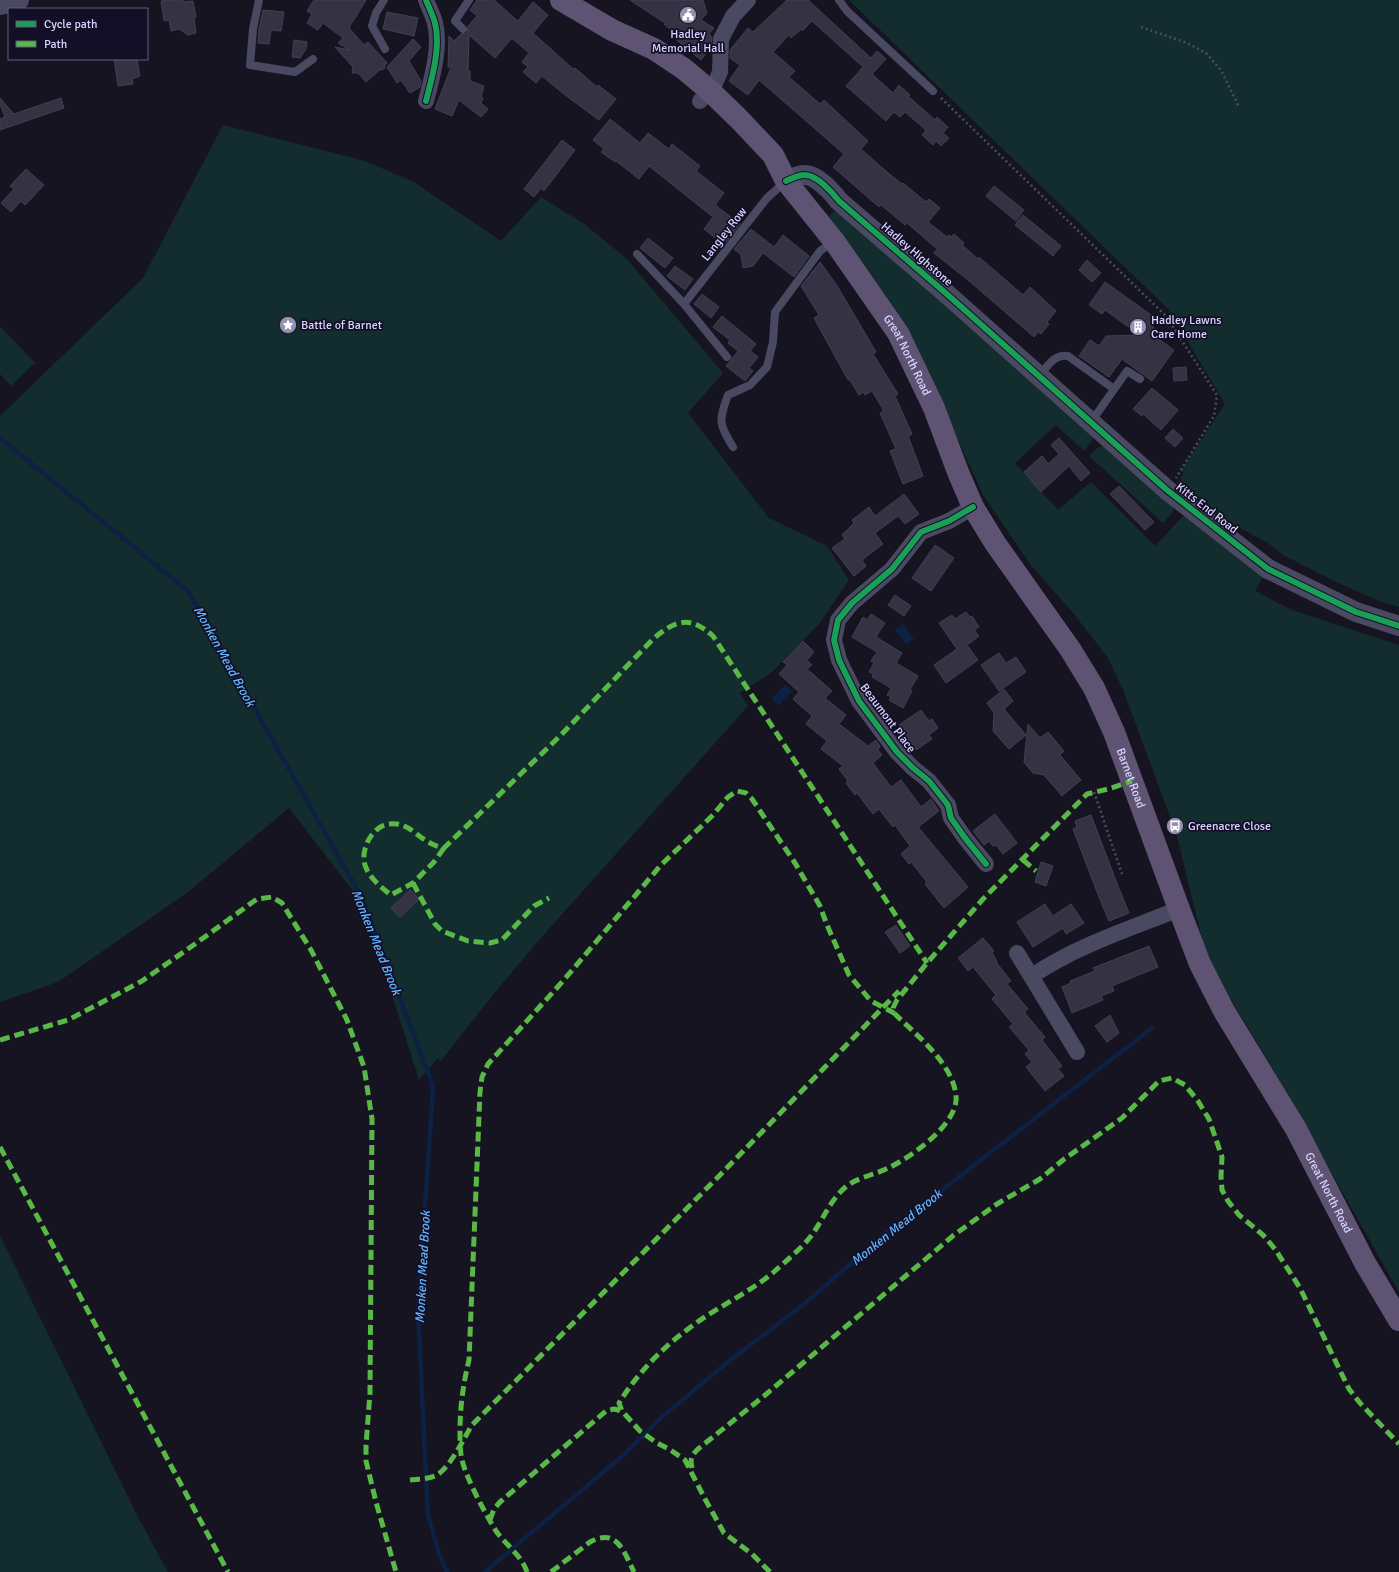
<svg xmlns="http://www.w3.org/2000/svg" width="1399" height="1572" font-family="Signika,sans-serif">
  <rect width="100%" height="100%" fill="#161421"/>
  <path fill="#132c2d" d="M 849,0 L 1399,0 L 1399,607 L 1379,601 L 1332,580 L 1283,555 L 1268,543 L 1193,503 L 1175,487 L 1184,473 L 1181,471 L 1225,404 L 1168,309 Z
    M 223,125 L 365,161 L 414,182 L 501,241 L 541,197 L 584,224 L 626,258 L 723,373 L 688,413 L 769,518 L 827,546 L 849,580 L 819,624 L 771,673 L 740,693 L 748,706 L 540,939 L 496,991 L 440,1062 L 438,1058 L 419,1080 L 363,904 L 289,808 L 188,892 L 58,982 L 0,1002 L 0,416 L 143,278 Z
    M 836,211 L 1094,435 L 1093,439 L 1084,451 L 1056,425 L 1015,463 L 1058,510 L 1091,482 L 1155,546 L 1182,517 L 1185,516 L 1266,572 L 1255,591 L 1292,610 L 1399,645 L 1399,1292 L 1267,1059 L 1207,960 L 1177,836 L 1124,692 L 1108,658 L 1074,614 L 1030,564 L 983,495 L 949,420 L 829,216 L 833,212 Z
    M 0,326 L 35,363 L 11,386 L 0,374 Z
    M 1105,446 L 1174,504 L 1173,512 L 1163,523 L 1089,456 L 1099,447 Z
    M 0,1236 L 139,1519 L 168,1572 L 0,1572 Z"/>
  <path fill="#0d2144" d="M 903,624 L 914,639 L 906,644 L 895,630 Z
    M 785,684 L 792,691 L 779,705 L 772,699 Z"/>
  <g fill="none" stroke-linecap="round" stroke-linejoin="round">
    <path stroke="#0d2144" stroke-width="4.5" d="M 0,438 L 188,591 L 362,898 L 430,1078 L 433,1089 L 418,1309 L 426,1477
      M 646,1433 L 661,1418 L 724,1365 L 803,1305 L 885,1234 L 1152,1028
      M 426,1479 L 428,1514 L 439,1554 L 447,1572
      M 513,1548 L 619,1459 L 644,1435
      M 485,1572 L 511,1550"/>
  </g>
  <path fill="#343243" stroke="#433f54" d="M 169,0 L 183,0 L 183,2 L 193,1 L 196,17 L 194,18 L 196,33 L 188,35 L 179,29 L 171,31 L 169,20 L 164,21 L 161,1 Z
    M 314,0 L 366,0 L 352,23 L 350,22 L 351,24 L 349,28 L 364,45 L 368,42 L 387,63 L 384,66 L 385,68 L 382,70 L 381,69 L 366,82 L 358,73 L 352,73 L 353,67 L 335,47 L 350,50 L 338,43 L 343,38 L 323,23 L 318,30 L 307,23 L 312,14 L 307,11 Z
    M 477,0 L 494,0 L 518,21 L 533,2 L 548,15 L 533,33 L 573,69 L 575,68 L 597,87 L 598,85 L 616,99 L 599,120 L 565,95 L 542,76 L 536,83 L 523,72 L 528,67 L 522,62 L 529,53 L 512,38 L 495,58 L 469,35 L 468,71 L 470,71 L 470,81 L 484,86 L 481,97 L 483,98 L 481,103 L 488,109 L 481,117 L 459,100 L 452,116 L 435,109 L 452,65 L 448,68 L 449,36 L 454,41 L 461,34 L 467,33 L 468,26 L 477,16 L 470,10 Z
    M 630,0 L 703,0 L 707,13 L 701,20 L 714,28 L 709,34 L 712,37 L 711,46 L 701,60 L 673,37 L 676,34 L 664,24 L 665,23 Z
    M 787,0 L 808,0 L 871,58 L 877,51 L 886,59 L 872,74 L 893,93 L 899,85 L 910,95 L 908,96 L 935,120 L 937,117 L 948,127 L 943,133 L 949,138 L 941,146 L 936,141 L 933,145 L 922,135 L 926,130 L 905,112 L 900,117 L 894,112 L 886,121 L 846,86 L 863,67 L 812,21 L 802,31 L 801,29 L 791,38 L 789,35 L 773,52 L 795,71 L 789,77 L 820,104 L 824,100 L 868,141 L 861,149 L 887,172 L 902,184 L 903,183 L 926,202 L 929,199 L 940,208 L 928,222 L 947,237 L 949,235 L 951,237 L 954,234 L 964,243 L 962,245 L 978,259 L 979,257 L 1023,295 L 1030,287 L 1056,311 L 1047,322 L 1049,324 L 1041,334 L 1038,332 L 1034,337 L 968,280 L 934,253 L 937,249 L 907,223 L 905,225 L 881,205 L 879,207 L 833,167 L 844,154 L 759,80 L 748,95 L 729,81 L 740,65 L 730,58 L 730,50 L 748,28 L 753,32 Z
    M 263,10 L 284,12 L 281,31 L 271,30 L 269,44 L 258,43 L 259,29 Z
    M 387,12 L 418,18 L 414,36 L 383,29 Z
    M 413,39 L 421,47 L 409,61 L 421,81 L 420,87 L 410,93 L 401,80 L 397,83 L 387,67 Z
    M 294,40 L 307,42 L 306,49 L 300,58 L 292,57 Z
    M 114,59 L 137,59 L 140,76 L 132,79 L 133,84 L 118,86 Z
    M 0,98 L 14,114 L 61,98 L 64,108 L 0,130 L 0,119 L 5,117 L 0,104 Z
    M 610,119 L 640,143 L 648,133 L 669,149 L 672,144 L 700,166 L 696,171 L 724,193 L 715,205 L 740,224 L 726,242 L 724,240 L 722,243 L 704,229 L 713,217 L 649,166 L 639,179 L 616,161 L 615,162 L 601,152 L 604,149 L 593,140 Z
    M 562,140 L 575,150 L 544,191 L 541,188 L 534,197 L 524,189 Z
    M 26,169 L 44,185 L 25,205 L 21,201 L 11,212 L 1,203 L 14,189 L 10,186 Z
    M 994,186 L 1024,210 L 1016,221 L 986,196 Z
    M 1023,215 L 1061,246 L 1053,256 L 1015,225 Z
    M 751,229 L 774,247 L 783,235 L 809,256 L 794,277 L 763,253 L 753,266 L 743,268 L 741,255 L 734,249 Z
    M 648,238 L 673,258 L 665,268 L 640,248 Z
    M 1087,260 L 1101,273 L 1092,282 L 1079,270 Z
    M 820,262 L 836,284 L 876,352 L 873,354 L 898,394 L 895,396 L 912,434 L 908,436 L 923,476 L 903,484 L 890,451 L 896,449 L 880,413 L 884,411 L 872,391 L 865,395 L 864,392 L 859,395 L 850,380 L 848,380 L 814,318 L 819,315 L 801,286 Z
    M 675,266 L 693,279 L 685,290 L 667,276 Z
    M 1105,282 L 1154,317 L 1149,324 L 1157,330 L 1153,335 L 1174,350 L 1152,381 L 1122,359 L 1109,377 L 1079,356 L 1090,340 L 1099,346 L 1106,336 L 1140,335 L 1105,310 L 1102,314 L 1089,305 Z
    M 702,294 L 719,307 L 711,318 L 694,304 Z
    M 722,316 L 756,344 L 750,351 L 758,357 L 749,368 L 753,371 L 745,381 L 726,366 L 738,351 L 728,343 L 730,340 L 713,327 Z
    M 1186,367 L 1187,380 L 1174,381 L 1173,368 Z
    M 1152,388 L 1178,410 L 1161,430 L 1143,414 L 1142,416 L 1133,409 Z
    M 1173,429 L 1183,438 L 1175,447 L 1165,438 Z
    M 1059,438 L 1090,473 L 1081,481 L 1069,466 L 1041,492 L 1024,472 L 1042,456 L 1048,464 L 1059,454 L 1051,445 Z
    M 1119,486 L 1154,522 L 1145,530 L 1110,494 Z
    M 904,494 L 919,514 L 905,524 L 898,516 L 875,533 L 883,544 L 862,560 L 866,566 L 854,576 L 832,548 L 845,539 L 842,535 L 854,523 L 852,520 L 869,507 L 875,516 Z
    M 935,545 L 954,558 L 931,591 L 912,578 Z
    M 895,595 L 911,606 L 904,616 L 888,605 Z
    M 966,612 L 970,617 L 972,616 L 979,627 L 974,630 L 979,636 L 967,645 L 978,660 L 946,683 L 934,665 L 957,649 L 939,623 L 952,615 L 955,619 Z
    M 871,614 L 885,623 L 876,637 L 902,653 L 896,663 L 918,676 L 910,690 L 912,691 L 903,708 L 889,700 L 891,697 L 887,695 L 891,688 L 872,677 L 873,674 L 869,672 L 874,663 L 871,661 L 877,652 L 852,637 L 863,617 L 867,620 Z
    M 803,641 L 814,652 L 807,660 L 812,665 L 807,669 L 832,691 L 825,698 L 846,715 L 839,724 L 868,746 L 876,740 L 880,746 L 878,750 L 882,755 L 873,763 L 891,787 L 901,780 L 921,807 L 931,799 L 939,811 L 918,827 L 968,887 L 944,908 L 925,884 L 927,882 L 911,862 L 909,864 L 901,854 L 910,846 L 895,825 L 893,827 L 879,809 L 873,814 L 857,793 L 855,795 L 846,783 L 848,781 L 839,769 L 843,766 L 821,749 L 827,741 L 806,724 L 812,716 L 793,699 L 799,692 L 779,674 L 787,665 L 783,662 Z
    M 999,653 L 1006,663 L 1016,657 L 1026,672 L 999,691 L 981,665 Z
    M 1004,689 L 1013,701 L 1004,709 L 1026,735 L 1009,749 L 993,731 L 994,713 L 987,703 Z
    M 921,710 L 929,721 L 932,719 L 938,728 L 929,735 L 932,739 L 916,750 L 899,725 Z
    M 1028,724 L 1040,738 L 1048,732 L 1064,751 L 1060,755 L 1081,780 L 1062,796 L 1044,775 L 1033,773 L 1024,762 Z
    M 995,814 L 1017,843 L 1003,854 L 996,845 L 993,846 L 989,841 L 984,845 L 973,831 Z
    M 1091,815 L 1116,881 L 1129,913 L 1109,921 L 1099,897 L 1073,829 L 1077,827 L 1075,821 Z
    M 1041,862 L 1053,866 L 1046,886 L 1035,882 Z
    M 410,890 L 419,899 L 400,917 L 391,908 Z
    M 1045,904 L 1053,916 L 1071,904 L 1084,923 L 1066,934 L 1063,928 L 1033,947 L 1017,922 Z
    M 896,925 L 910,946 L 900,953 L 885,932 Z
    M 983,938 L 994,951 L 992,953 L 997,961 L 996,962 L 1011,981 L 1007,984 L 1028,1009 L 1024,1012 L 1045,1037 L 1042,1040 L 1062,1066 L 1058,1069 L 1064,1076 L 1045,1091 L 1026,1067 L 1032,1062 L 1025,1054 L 1029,1050 L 1009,1027 L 1013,1024 L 992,999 L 996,995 L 973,967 L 968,971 L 958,958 Z
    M 1149,946 L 1158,967 L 1112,986 L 1114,991 L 1101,996 L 1103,1000 L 1072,1013 L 1062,987 L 1071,983 L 1070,981 L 1095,971 L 1093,968 Z
    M 1110,1015 L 1119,1033 L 1107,1042 L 1095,1026 Z"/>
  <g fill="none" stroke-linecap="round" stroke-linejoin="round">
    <path stroke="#44505f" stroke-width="2.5" stroke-dasharray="2 3" stroke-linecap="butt" d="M 1141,27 L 1187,43 L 1206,53 L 1221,70 L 1239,107
      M 941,98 L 1166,316 L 1217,395 L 1214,416 L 1176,478
      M 1094,792 L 1122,874"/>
    <path stroke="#4a4962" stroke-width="8" d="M 259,0 L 253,29 L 250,65 L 295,72 L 313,59
      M 384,0 L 376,13 L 372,26 L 385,49
      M 839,0 L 847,11 L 933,91
      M 463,29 L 455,21 L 469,0
      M 637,254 L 684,304 L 727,357
      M 684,304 L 767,198 L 785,182
      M 1039,376 C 1048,366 1054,354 1068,356 L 1114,389
      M 1091,422 L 1127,371 L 1140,379
      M 733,447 C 719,424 718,421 728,395 L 750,385 L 767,367 L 773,342 L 775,312 L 820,251 L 833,242"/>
    <path stroke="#4a4962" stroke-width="16" d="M 426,0 C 429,8 433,15 435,23 C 441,47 432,78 426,101
      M 700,101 L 715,83 L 720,72 L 721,39 L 733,16 L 748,0
      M 973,507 L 949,521 L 921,532 L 892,569 L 852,603 L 838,620 L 834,640 L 839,660 L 859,701 L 897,752 L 913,768 L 929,781 L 948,805 L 951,818 L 965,838 L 986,864
      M 1017,953 L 1077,1052
      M 1032,976 C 1076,946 1129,929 1179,909"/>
    <path stroke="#4a4962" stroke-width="20" d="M 0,5 L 19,0
      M 786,181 C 791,179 798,175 804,175 C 816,174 832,192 839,201 L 949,296 L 1167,490 L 1268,569 L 1356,612 L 1399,626"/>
    <path stroke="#5e5373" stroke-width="22" id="s1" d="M 561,0 L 612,30 L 654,49 L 684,69 L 709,90 L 739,119 L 773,155 L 786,181 L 834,241 L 898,333 L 934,408 L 958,472 L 973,507 L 995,543 L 1070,649 L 1094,688 L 1114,732 L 1179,909 L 1200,964 L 1224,1011 L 1296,1129 L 1365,1263 L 1399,1320"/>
    <path stroke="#58b947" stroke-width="5" stroke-dasharray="10 5" stroke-linecap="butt" d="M 444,848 L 434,862 L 413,883 L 391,895 C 381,887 369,878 365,865 C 360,850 372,826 389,824 C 407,821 417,837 432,844 C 436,846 440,847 444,848 L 560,736 L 653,639 C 675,620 690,615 713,636 L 927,963
      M 1023,860 L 1036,871
      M 413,883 L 435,924 L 442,931 L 468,941 L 490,943 L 502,940 L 534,906 L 549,898
      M 0,1040 L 68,1020 L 112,997 L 142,981 L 195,944 L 257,899 L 272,897 L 282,903 L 311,950 L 347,1020 L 364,1067 L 372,1119 L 370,1393 L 366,1445 L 366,1461 L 376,1502 L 396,1572
      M 0,1147 L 228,1572
      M 692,1468 C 690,1459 691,1456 698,1449 L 764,1396 L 954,1235 L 997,1204 L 1040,1179 L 1063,1160 L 1122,1118 L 1159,1081 L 1172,1078 L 1185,1085 L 1198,1101 L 1209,1119 L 1222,1157 L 1221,1176 L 1222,1190 L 1228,1201 L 1239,1215 L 1263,1235 L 1275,1249 L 1300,1288 L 1349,1389 L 1360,1403 L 1399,1444
      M 410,1480 C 419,1479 427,1479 435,1476 C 449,1470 464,1438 472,1425 L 720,1175 L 899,991
      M 490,1520 L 494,1509 L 500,1502 L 606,1411 L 614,1409 L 622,1411
      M 527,1572 C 522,1556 506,1545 496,1531 C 485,1513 467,1480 462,1460 C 460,1451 460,1441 460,1432 C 460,1407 463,1385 469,1360 L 480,1092 L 482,1077 L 488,1064 L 563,981 L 661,865 L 713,815 L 728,797 L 737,791 L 746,793 L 752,799 L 795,863 L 820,906 L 827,925 L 849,975 L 871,1001 L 894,1013
      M 551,1572 L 590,1542 C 617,1527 624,1552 634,1572
      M 770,1572 L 752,1554 L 724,1533 L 705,1499 L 685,1460 L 669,1449 L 657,1443 L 640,1431 L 622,1411 L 619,1403 C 637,1374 661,1349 688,1329 C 716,1307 750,1293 776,1270 C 787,1260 802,1248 811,1236 C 824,1219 830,1199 848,1185 C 860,1177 873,1175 886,1169 C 909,1159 959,1124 956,1096 C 953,1063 916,1035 894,1013 L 893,1008 L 897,1000 L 927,963 L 983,899 L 1087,794 L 1108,789 L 1132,781"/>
    <defs>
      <path id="cycleway" d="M 426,0 C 429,8 433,15 435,23 C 441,47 432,78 426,101
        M 786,181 C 791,179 798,175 804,175 C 816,174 832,192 839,201 L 949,296 L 1167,490 L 1268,569 L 1356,612 L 1399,626
        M 973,507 L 949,521 L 921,532 L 892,569 L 852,603 L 838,620 L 834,640 L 839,660 L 859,701 L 897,752 L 913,768 L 929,781 L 948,805 L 951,818 L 965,838 L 986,864"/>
    </defs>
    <use href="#cycleway" stroke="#130f26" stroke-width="8"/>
    <use href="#cycleway" stroke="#1a9f57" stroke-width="6"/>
  </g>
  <defs>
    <symbol id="civic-disc" viewBox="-11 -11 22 22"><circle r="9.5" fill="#9591b1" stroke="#130f26"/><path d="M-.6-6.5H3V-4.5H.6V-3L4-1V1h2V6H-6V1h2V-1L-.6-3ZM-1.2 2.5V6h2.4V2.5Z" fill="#fff"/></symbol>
    <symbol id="sight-disc" viewBox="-11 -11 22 22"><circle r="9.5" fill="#9591b1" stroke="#130f26"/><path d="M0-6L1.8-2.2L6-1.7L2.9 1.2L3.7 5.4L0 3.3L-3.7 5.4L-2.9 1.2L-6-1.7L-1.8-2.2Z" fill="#fff"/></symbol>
    <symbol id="building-disc" viewBox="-11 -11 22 22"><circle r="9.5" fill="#9591b1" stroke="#130f26"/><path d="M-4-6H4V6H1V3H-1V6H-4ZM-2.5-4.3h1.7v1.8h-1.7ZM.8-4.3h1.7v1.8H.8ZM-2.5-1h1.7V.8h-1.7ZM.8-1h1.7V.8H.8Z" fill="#fff"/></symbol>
    <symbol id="bus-disc" viewBox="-11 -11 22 22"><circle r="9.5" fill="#9591b1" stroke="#130f26"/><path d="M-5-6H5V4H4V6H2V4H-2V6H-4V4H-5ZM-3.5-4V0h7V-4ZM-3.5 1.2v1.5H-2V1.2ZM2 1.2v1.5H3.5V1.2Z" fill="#fff"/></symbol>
  </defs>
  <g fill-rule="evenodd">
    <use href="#civic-disc" x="678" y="5" width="20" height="20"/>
    <use href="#sight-disc" x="278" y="315" width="20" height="20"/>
    <use href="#building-disc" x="1128" y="317" width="20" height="20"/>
    <use href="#bus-disc" x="1165" y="816" width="20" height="20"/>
  </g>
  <g text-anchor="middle" stroke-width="3.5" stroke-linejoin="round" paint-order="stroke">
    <g font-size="12" fill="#d9d4ff" stroke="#130f26" text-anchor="start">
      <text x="688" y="38" text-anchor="middle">Hadley<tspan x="688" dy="14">Memorial Hall</tspan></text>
      <text x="1151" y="324">Hadley Lawns<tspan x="1151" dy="14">Care Home</tspan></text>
      <text x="301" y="329">Battle of Barnet</text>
      <text x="1188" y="830">Greenacre Close</text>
    </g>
    <g font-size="12" fill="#d9d4ff" stroke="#130f26">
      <text transform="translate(724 234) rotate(-52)" y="4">Langley Row</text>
      <text transform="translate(917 254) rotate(41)" y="4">Hadley Highstone</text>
      <text dy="4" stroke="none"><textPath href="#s1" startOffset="507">Great North Road</textPath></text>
      <text transform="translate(1207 508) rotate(38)" y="4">Kitts End Road</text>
      <text transform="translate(888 718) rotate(53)" y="4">Beaumont Place</text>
      <text dy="4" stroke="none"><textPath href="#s1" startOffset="988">Barnet Road</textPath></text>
      <text dy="4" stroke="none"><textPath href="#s1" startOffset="1449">Great North Road</textPath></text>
    </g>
    <g font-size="13" font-style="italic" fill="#62b6ff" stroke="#130f26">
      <text transform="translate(225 656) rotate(61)" y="5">Monken Mead Brook</text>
      <text transform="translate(377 942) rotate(68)" y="5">Monken Mead Brook</text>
      <text transform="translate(896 1227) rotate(-39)" y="5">Monken Mead Brook</text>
      <text transform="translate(422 1267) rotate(-87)" y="5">Monken Mead Brook</text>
    </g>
  </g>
  <rect x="8" y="8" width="140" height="52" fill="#130f26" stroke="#625e7d"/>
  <rect x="16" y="21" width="20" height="6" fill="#1a9f57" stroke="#625e7d"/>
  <text x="44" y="28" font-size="12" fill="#d9d4ff">Cycle path</text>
  <rect x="16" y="41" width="20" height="6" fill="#58b947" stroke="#625e7d"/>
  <text x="44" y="48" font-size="12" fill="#d9d4ff">Path</text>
</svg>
